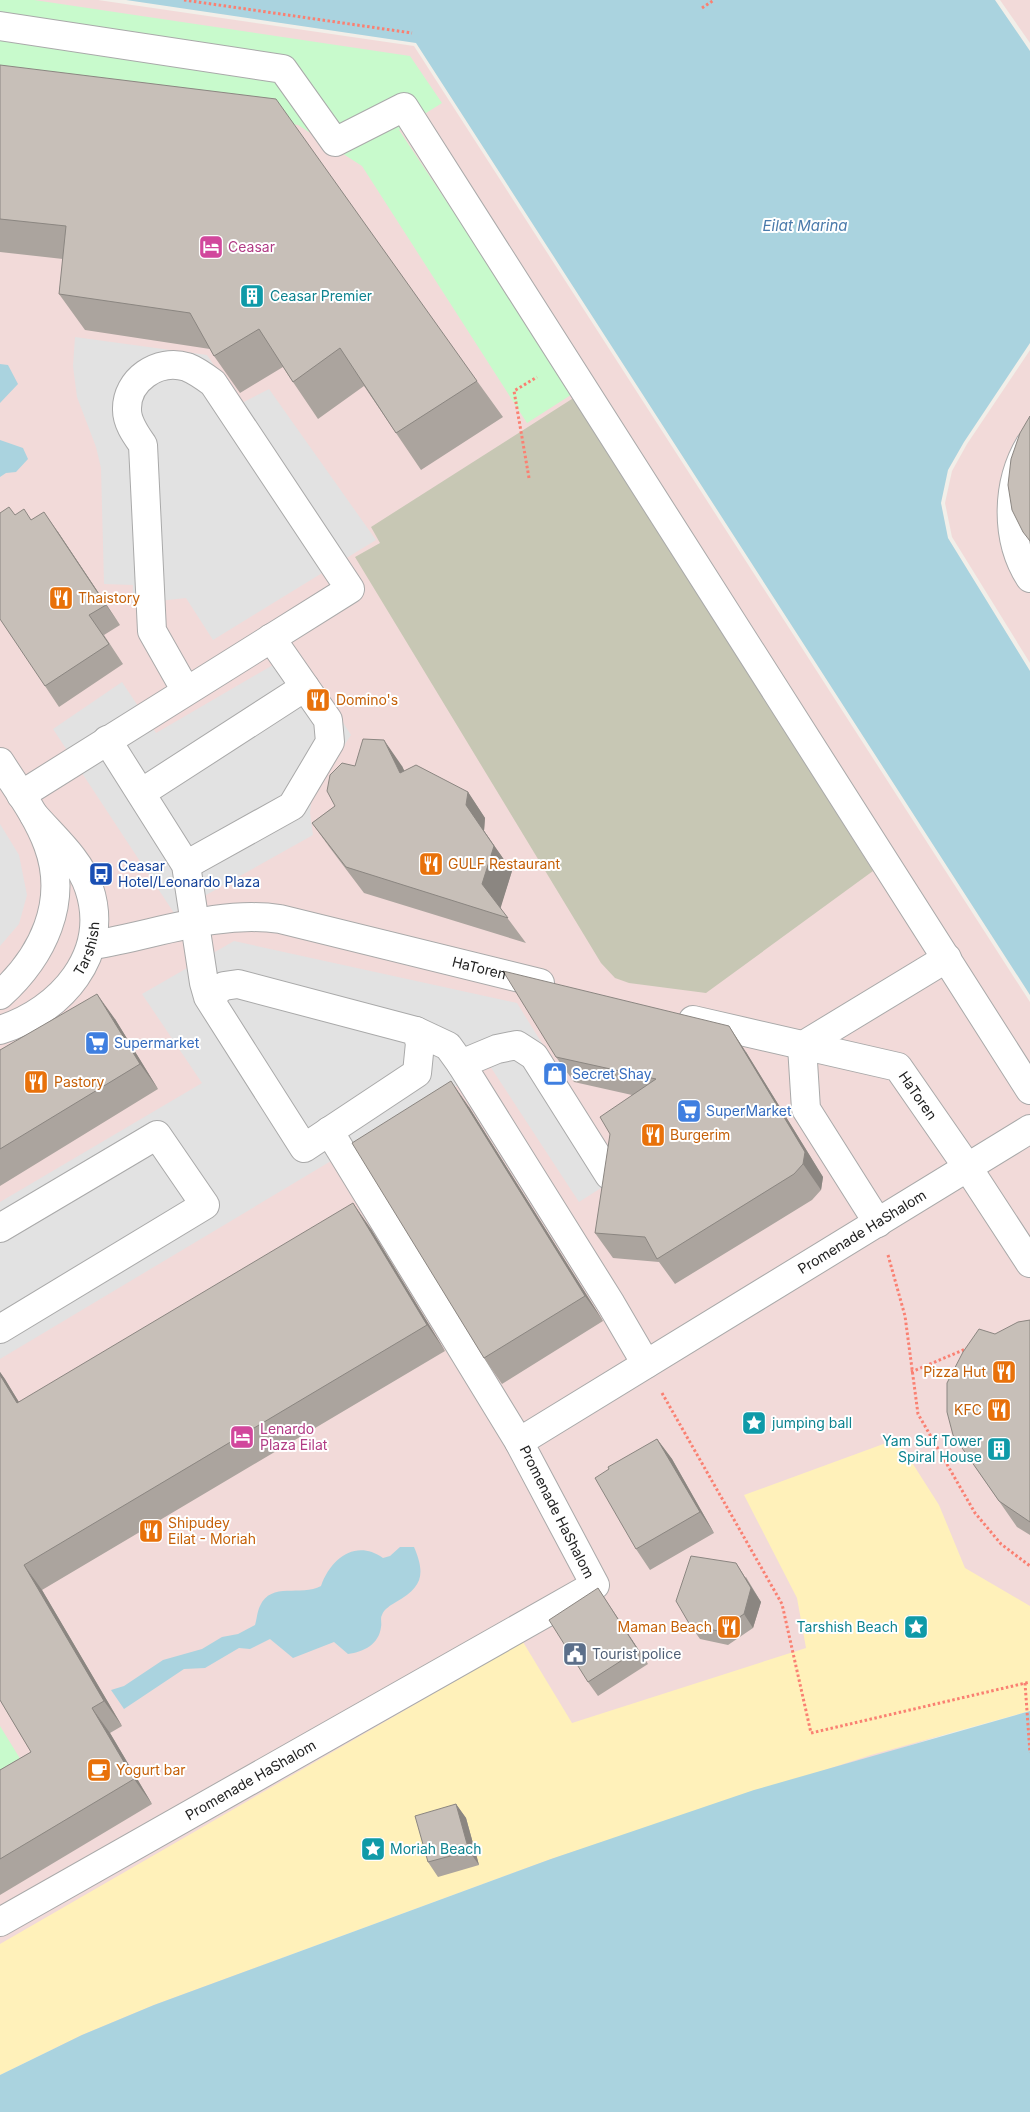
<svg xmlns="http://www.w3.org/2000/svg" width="1030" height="2112" font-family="Inter,sans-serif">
  <rect width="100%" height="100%" fill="#f2efe9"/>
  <path fill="#f2dad9" d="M 0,0 L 98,0 L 414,46 L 1030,1002 L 1030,1707 L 416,1904 L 0,2070 Z
    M 1000,0 L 1030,0 L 1030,43 Z
    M 1030,350 L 1030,663 L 952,537 L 945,503 L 952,471 L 967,444 Z"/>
  <path fill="#c7c7b4" d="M 575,397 L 873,871 L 706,993 L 629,983 L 615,978 L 601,963 L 355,557 L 380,543 L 371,527 Z"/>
  <path fill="#fff1ba" d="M 897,1439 L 939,1505 L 965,1568 L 1030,1606 L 1030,1711 L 871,1755 L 551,1859 L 154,2005 L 82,2035 L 0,2075 L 0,1944 L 523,1642 L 572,1723 L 806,1648 L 797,1598 L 744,1495 Z"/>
  <path fill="#c8facc" d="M 0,0 L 34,0 L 410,56 L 442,103 L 399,130 L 574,393 L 527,423 L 362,166 L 298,125 L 0,86 Z
    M 0,1726 L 35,1783 L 0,1804 Z"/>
  <path fill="#e2e2e2" d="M 75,337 L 207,355 L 240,404 L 269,389 L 376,540 L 213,640 L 186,598 L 132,604 L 133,585 L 104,584 L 101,468 L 96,447 L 77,397 L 73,366 Z
    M 297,651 L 351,735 L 312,794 L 310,813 L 313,835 L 174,913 L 53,729 L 122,682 L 156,733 Z
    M 0,824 L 19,855 L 27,895 L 19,924 L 0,946 Z
    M 234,941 L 517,1003 L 623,1174 L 579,1202 L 490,1066 L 0,1359 L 0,1202 L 202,1083 L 142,994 Z"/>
  <path fill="#aad3df" d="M 126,0 L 995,0 L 1030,51 L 1030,343 L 964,442 L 948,470 L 941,503 L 948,538 L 1030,671 L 1030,995 L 416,43 Z
    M 0,364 L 8,365 L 18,384 L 0,403 Z
    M 0,440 L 23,448 L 28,459 L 16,472 L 6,473 L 0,477 Z
    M 400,1547 L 414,1547 C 426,1575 422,1587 396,1602 C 391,1605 384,1609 382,1615 C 380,1618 382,1623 381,1627 C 379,1644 364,1652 348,1654 L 334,1642 L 293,1658 L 270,1639 L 250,1649 L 239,1648 L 205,1668 L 184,1669 L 124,1709 L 111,1690 L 124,1686 L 163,1660 L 202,1649 L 222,1637 L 238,1634 L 255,1625 C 257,1619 257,1612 260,1606 C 271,1581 301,1597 321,1586 C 331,1558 356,1539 383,1558 L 390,1556 Z
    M 1030,1711 L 1030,2112 L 0,2112 L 0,2075 L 82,2035 L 154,2005 L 551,1859 L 754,1790 Z"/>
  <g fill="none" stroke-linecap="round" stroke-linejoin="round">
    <defs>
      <g id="minor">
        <path d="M 0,26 L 283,69 L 335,142 L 404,107 L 1030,1090"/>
        <path d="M 1030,444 C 1006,484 1005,539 1030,578"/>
        <path d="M 107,740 L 186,865 L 204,983 L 208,997 L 304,1148 L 417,1073 L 420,1043 L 416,1031 L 238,984 L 224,986 L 208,997"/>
        <path d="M 0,762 C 17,789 37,815 48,845 C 69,902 43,956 0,995"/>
        <path d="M 141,793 L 305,687"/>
        <path d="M 21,795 L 350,589 L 213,383 C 205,377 197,371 187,367 C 158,358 126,380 127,410 C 127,423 136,435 143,445 L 152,631 L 186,691"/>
        <path d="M 186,865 L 292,806 L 330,742 L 328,720 L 271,638"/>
        <path id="s1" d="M 93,945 C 155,935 216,910 280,919 L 540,983"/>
        <path id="s2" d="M 693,1020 L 898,1067 L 968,1168 L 1030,1263"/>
        <path id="s3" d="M 0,1030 C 61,1011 111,954 89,888 C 80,860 53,837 34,815"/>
        <path d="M 416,1031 L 448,1046 L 461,1064 L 611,1304 L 646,1364"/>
        <path d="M 461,1064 L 497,1049 L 517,1045 L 534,1056 L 609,1175"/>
        <path d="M 329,1131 L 519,1442"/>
        <path d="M 878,1223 L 806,1109 L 802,1046 L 947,958"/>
        <path d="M 0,1228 L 157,1135 L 205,1205 L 0,1329"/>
        <path id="s4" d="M 0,1922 L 595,1585 L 519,1442 L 1030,1129"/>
      </g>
    </defs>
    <use href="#minor" stroke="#a9a9a9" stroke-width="30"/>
    <path stroke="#fa8072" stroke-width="3" stroke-dasharray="2.5 2.5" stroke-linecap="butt" d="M 184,0 L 412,33
      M 702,8 L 714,0
      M 529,478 L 514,391 L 537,377
      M 888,1255 L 905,1316 L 918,1414 L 975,1513 L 1001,1544 L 1030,1566
      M 911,1372 L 968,1348
      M 662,1393 L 782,1604 L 811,1733 L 1030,1682
      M 1025,1683 L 1030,1753"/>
    <use href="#minor" stroke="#fff" stroke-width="28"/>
  </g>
  <path fill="#aba49e" d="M 0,65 L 477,381 L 503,417 L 421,470 L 396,433 L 364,386 L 318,419 L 293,382 L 283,367 L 240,393 L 214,356 L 210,349 L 85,330 L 59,294 L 63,259 L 0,252 Z
    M 15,515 L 31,520 L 58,532 L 120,625 L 104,635 L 123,664 L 59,707 L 45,686 Z
    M 355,766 L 402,766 L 404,771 L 468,792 L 485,818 L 484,831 L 512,871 L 500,908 L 526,943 L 364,893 L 330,848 L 312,823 L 335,806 Z
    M 115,1019 L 158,1089 L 0,1186 L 0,1050 Z
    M 746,1052 L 823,1177 L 821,1190 L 812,1200 L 675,1284 L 659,1262 L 613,1258 L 595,1233 L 632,1095 L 574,1082 L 556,1057 Z
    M 469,1107 L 603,1321 L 502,1384 L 484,1358 Z
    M 371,1229 L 445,1351 L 42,1590 L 122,1726 L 110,1733 L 152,1804 L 0,1895 L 0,1770 L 31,1752 L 0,1700 L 0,1372 L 19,1402 Z
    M 1030,1320 L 1030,1535 L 1017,1527 L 953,1435 L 995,1334 Z
    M 657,1439 L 672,1459 L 714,1533 L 650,1570 L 636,1549 L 609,1469 Z
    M 746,1577 L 761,1602 L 753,1628 L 728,1645 L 700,1639 L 690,1625 Z
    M 598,1588 L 648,1664 L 598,1696 L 588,1682 Z
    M 456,1804 L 466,1818 L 479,1865 L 438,1877 L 428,1862 Z"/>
  <path fill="#8b8681" d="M 44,512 L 58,532 L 120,625 L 106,605 Z
    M 384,740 L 402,766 L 418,798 L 400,773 Z
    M 468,792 L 485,818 L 484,831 L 512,871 L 500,910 L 482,884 L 466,805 Z
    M 97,994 L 115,1019 L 158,1089 L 140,1064 Z
    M 729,1026 L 746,1052 L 823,1177 L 821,1190 L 803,1164 Z
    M 451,1081 L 469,1107 L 603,1321 L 585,1296 Z
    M 353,1203 L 371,1229 L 445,1351 L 427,1325 Z
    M 0,1372 L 5,1379 L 35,1429 L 17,1403 L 0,1375 Z
    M 657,1439 L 672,1459 L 714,1533 L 700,1512 Z
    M 736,1563 L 761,1602 L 753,1628 L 744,1614 Z
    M 24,1565 L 42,1590 L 122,1726 L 104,1701 Z
    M 598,1588 L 607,1602 L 648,1664 L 638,1650 Z
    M 92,1708 L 110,1733 L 152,1804 L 134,1779 Z
    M 456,1804 L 466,1818 L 479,1865 L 469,1851 Z"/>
  <path fill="#c7bfb8" stroke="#8b8681" d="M 0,65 L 276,99 L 477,381 L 396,433 L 340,348 L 293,382 L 259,329 L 214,356 L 190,313 L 59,294 L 66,226 L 0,219 Z
    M 1030,416 L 1030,541 L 1023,532 L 1012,510 L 1008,485 L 1011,459 L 1020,433 Z
    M 9,507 L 15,515 L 24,509 L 31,520 L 44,512 L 106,605 L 89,615 L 109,644 L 45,686 L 0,619 L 0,513 Z
    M 363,739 L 384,740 L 400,773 L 416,765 L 468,792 L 466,805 L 494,846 L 482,884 L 508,918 L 346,867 L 312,823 L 335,806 L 327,791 L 330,775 L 342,763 L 355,766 Z
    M 503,971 L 729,1026 L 805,1152 L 803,1164 L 794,1174 L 657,1259 L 645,1237 L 595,1233 L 610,1134 L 600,1117 L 656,1079 L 556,1057 Z
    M 97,994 L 140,1064 L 0,1149 L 0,1050 Z
    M 451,1081 L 585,1296 L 484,1358 L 352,1143 Z
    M 353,1203 L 427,1325 L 24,1565 L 104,1701 L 92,1708 L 134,1779 L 0,1859 L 0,1770 L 31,1752 L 0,1700 L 0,1375 L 17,1403 Z
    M 1030,1320 L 1030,1522 L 999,1501 L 953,1435 L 947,1412 L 947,1383 L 963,1352 L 979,1329 L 995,1334 L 1018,1322 Z
    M 657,1439 L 700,1512 L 636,1549 L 595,1478 L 609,1469 L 608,1467 Z
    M 691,1556 L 736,1563 L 751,1588 L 744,1614 L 718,1631 L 690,1625 L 676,1601 Z
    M 598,1588 L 638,1650 L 588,1682 L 549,1620 Z
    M 456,1804 L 469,1851 L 428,1862 L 415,1816 Z"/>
  <defs>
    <symbol id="hotel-square" viewBox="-11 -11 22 22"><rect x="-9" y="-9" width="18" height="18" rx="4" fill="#d1479c" stroke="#fff"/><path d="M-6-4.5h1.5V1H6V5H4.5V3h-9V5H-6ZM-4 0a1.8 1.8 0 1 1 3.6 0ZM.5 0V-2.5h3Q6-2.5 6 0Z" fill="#fff"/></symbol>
    <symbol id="building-square" viewBox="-11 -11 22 22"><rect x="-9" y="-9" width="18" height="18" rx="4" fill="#0f9aa8" stroke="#fff"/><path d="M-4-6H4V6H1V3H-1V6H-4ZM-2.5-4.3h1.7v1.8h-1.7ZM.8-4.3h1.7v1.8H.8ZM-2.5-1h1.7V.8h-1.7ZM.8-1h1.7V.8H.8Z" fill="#fff"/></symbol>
    <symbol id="restaurant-square" viewBox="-11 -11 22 22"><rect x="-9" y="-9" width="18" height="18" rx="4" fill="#e8710a" stroke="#fff"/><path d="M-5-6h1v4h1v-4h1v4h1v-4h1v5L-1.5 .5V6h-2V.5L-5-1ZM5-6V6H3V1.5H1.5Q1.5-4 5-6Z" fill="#fff"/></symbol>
    <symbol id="bus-square" viewBox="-11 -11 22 22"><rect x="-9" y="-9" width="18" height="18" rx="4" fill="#1a4fb4" stroke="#fff"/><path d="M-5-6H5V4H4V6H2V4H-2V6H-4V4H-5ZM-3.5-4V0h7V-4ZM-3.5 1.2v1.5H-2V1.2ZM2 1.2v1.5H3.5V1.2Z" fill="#fff"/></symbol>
    <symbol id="supermarket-square" viewBox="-11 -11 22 22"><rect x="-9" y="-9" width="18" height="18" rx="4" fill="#3f7fe0" stroke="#fff"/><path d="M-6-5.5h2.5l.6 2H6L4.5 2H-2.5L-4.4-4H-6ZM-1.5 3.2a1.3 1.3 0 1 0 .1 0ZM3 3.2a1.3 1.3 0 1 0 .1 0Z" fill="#fff"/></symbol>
    <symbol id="shop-square" viewBox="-11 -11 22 22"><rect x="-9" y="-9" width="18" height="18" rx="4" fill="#3f7fe0" stroke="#fff"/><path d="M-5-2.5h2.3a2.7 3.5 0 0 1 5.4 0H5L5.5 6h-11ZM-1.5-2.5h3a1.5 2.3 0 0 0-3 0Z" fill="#fff"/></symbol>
    <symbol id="sight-square" viewBox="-11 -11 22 22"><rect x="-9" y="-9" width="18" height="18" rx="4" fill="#0f9aa8" stroke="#fff"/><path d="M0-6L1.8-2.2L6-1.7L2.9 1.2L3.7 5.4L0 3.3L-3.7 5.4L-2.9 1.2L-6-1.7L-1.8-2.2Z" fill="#fff"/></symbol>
    <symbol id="civic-square" viewBox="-11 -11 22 22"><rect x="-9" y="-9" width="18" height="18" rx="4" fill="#5c6f8a" stroke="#fff"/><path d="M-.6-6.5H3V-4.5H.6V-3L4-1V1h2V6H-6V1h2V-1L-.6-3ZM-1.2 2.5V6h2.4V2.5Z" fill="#fff"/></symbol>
    <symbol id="cafe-square" viewBox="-11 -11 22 22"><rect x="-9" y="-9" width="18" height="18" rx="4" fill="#e8710a" stroke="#fff"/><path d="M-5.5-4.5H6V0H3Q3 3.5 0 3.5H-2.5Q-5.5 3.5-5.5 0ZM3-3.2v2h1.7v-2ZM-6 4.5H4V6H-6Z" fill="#fff"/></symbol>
  </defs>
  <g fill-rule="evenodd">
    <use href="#hotel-square" x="197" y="233" width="28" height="28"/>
    <use href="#building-square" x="238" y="282" width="28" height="28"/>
    <use href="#restaurant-square" x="47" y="584" width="28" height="28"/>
    <use href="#restaurant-square" x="304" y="686" width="28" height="28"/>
    <use href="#restaurant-square" x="417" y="850" width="28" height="28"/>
    <use href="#bus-square" x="87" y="860" width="28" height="28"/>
    <use href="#supermarket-square" x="83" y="1029" width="28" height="28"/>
    <use href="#shop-square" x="541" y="1060" width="28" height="28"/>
    <use href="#restaurant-square" x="22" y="1068" width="28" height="28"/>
    <use href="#supermarket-square" x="675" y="1097" width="28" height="28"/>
    <use href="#restaurant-square" x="639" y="1121" width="28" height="28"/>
    <use href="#restaurant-square" x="990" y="1358" width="28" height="28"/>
    <use href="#restaurant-square" x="985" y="1396" width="28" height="28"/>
    <use href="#sight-square" x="740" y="1409" width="28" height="28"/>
    <use href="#hotel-square" x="228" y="1423" width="28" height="28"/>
    <use href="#building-square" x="985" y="1435" width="28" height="28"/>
    <use href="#restaurant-square" x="137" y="1517" width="28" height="28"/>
    <use href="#restaurant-square" x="715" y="1613" width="28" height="28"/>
    <use href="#sight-square" x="902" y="1613" width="28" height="28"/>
    <use href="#civic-square" x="561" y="1640" width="28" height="28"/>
    <use href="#cafe-square" x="85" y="1756" width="28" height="28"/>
    <use href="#sight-square" x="359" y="1835" width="28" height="28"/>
  </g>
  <g text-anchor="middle" stroke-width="4" stroke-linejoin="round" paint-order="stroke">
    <g font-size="14" fill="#b23c85" stroke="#fff" text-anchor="start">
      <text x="228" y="252">Ceasar</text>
      <text x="260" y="1434">Lenardo<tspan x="260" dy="16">Plaza Eilat</tspan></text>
    </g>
    <g font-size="14" fill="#0d838f" stroke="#fff" text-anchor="start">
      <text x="270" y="301">Ceasar Premier</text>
      <text x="772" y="1428">jumping ball</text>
      <text x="982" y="1446" text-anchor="end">Yam Suf Tower<tspan x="982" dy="16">Spiral House</tspan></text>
      <text x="898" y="1632" text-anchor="end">Tarshish Beach</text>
      <text x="390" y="1854">Moriah Beach</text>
    </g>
    <g font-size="14" fill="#c56008" stroke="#fff" text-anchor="start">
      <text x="78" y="603">Thaistory</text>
      <text x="336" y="705">Domino's</text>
      <text x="448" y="869">GULF Restaurant</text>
      <text x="54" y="1087">Pastory</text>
      <text x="670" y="1140">Burgerim</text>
      <text x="986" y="1377" text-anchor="end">Pizza Hut</text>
      <text x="982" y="1415" text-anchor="end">KFC</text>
      <text x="168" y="1528">Shipudey<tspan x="168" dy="16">Eilat - Moriah</tspan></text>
      <text x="712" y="1632" text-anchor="end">Maman Beach</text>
      <text x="116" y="1775">Yogurt bar</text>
    </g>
    <g font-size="14" fill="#164399" stroke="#fff" text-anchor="start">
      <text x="118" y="871">Ceasar<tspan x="118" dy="16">Hotel/Leonardo Plaza</tspan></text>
    </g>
    <g font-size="14" fill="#222" stroke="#fff">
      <text dy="5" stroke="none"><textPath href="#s3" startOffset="125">Tarshish</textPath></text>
      <text dy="5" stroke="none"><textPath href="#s1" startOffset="395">HaToren</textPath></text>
      <text dy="5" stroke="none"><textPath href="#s2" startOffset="245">HaToren</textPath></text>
      <text dy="5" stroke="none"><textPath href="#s4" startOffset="1248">Promenade HaShalom</textPath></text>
      <text transform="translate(557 1512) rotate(63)" y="5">Promenade HaShalom</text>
      <text dy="5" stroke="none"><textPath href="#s4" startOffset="288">Promenade HaShalom</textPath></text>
    </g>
    <g font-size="14" fill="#366cbe" stroke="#fff" text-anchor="start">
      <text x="114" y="1048">Supermarket</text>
      <text x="572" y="1079">Secret Shay</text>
      <text x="706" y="1116">SuperMarket</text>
    </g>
    <g font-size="14" fill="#4e5e75" stroke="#fff" text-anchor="start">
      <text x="592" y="1659">Tourist police</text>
    </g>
    <g font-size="15" font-style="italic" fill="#4a7aab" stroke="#fff">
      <text x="805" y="231">Eilat Marina</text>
    </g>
  </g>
</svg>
